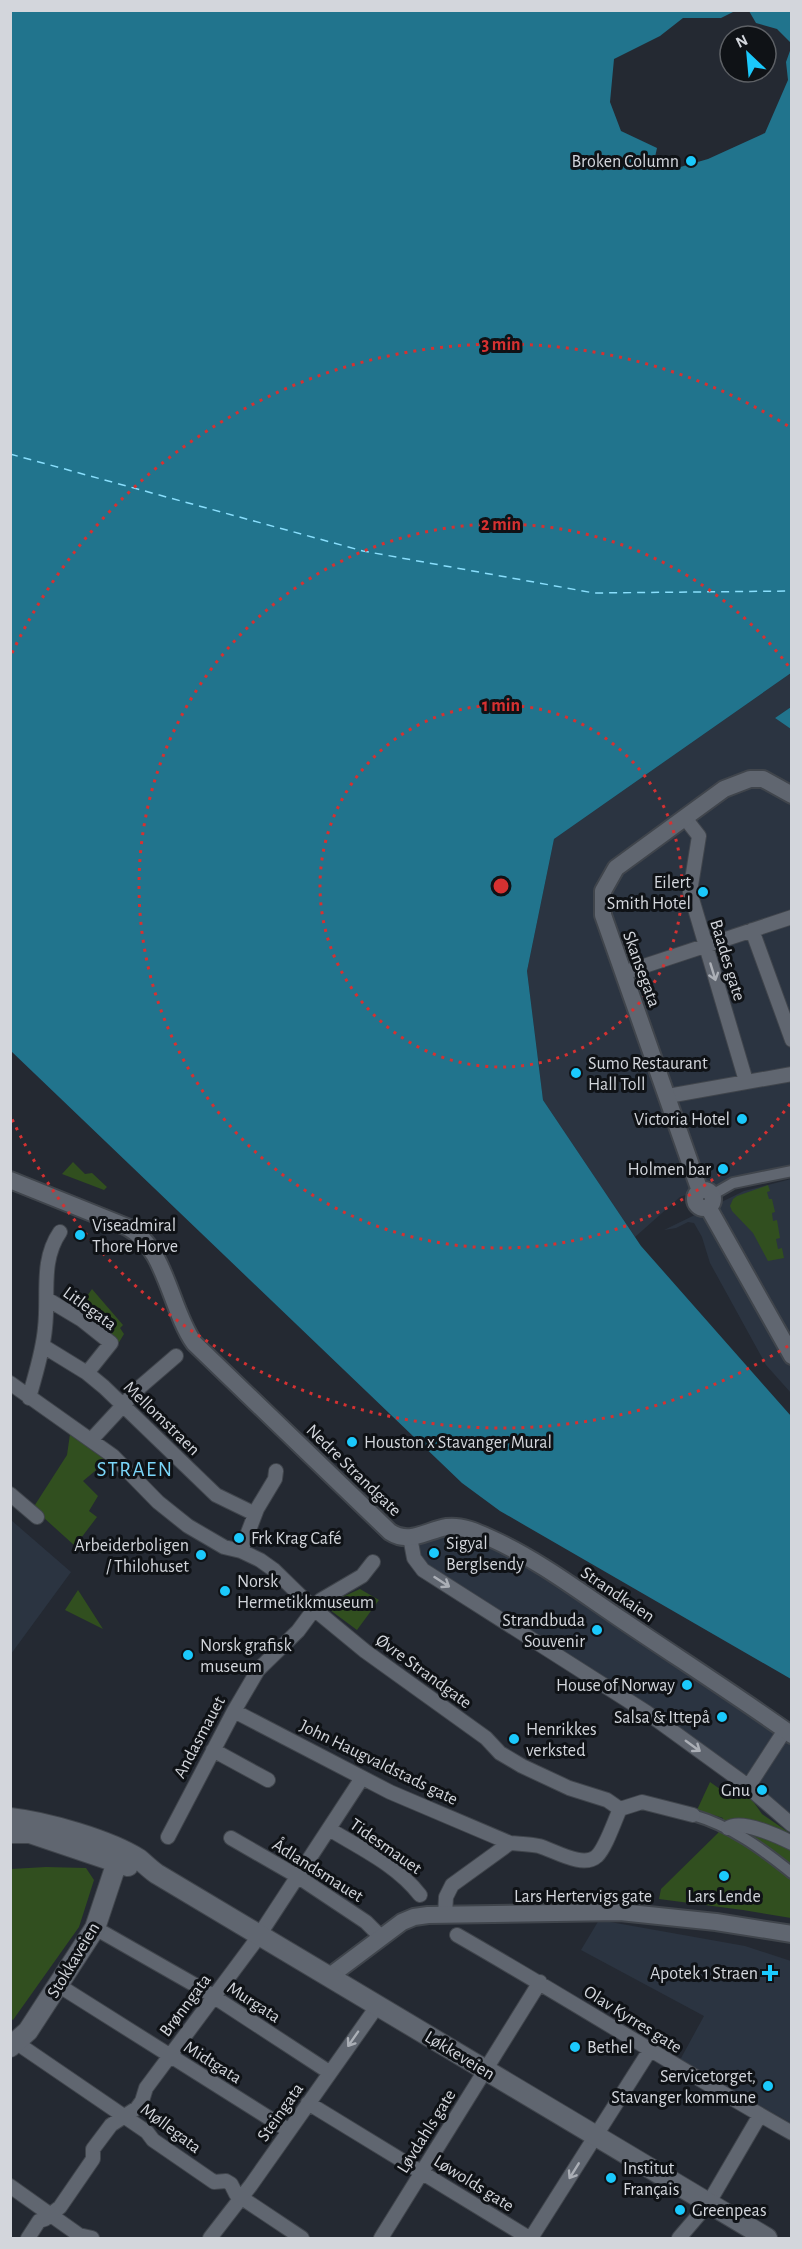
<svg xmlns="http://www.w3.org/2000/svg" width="802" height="2249" font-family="'Alegreya Sans',sans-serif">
  <rect width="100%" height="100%" fill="#242932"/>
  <path fill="#2b3441" d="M 791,673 L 791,707 L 775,718 L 792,729 L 791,1165 L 730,1180 L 680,1197 L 635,1237 L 543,1100 L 527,971 L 554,839 Z
    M 791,1179 L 791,1393 L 766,1365 L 710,1263 L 702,1237 L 694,1223 L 688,1222 L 676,1228 L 664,1230 L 744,1191 Z
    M 11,1520 L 71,1572 L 11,1654 Z
    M 477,1533 L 791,1735 L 791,1825 L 741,1781 L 414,1558 L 420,1536 Z
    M 599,1920 L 745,1946 L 791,1961 L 791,2123 L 680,2060 L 704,2016 L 581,1950 Z"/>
  <path fill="#314f1f" d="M 73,1162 L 85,1174 L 92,1173 L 107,1187 L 104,1190 L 62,1174 Z
    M 768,1185 L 770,1191 L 767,1192 L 769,1199 L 772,1199 L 775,1212 L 772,1213 L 773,1221 L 777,1220 L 780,1238 L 776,1239 L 778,1249 L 782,1248 L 784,1258 L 768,1261 L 753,1233 L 732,1211 L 730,1206 L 733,1199 L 737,1196 Z
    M 92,1289 L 123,1325 L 120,1328 L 124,1334 L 118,1344 L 73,1308 L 78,1309 Z
    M 70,1434 L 107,1461 L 83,1481 L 98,1496 L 89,1511 L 97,1517 L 75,1546 L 33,1508 L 67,1455 Z
    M 360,1589 L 379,1600 L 357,1630 L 330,1610 L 331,1602 Z
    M 78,1590 L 103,1629 L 65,1610 Z
    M 710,1782 L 727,1794 L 734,1783 L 750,1797 L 762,1814 L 791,1834 L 791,1918 L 743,1910 L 659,1899 L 661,1889 L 718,1833 L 723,1818 L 697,1810 Z
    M 46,1867 L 86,1868 L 94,1880 L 79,1927 L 13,2020 L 10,2018 L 11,1869 Z"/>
  <path fill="#21748d" d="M 10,11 L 735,11 L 721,18 L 683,18 L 660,36 L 614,59 L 610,102 L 621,131 L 657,148 L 653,166 L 670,170 L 708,159 L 765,133 L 788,80 L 786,62 L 791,48 L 791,673 L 554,839 L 527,971 L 543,1100 L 641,1246 L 791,1416 L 791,1679 L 500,1511 L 462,1483 L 11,1051 Z
    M 749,11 L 791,11 L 791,43 L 777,29 L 756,23 Z
    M 791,707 L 791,729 L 775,718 Z"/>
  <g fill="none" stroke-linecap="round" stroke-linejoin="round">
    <path stroke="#89defc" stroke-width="1.5" stroke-dasharray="8 6" stroke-linecap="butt" d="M 10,454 L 363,551 L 594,593 L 792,591"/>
    <defs>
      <path id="pedestrian" d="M 712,1195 L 733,1183 L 792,1171
        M 693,1815 C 731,1826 761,1848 792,1873"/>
      <path id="minor" d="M 685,818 L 699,836 L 690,892 L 746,1081
        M 752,930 L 792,1040
        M 623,973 L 792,917
        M 668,1096 L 792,1074
        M 47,1299 L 82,1320 L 111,1343 L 87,1373
        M 43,1346 L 87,1373 L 104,1387 L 216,1495 L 255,1514
        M 10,1383 L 113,1456 L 158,1502 L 188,1526 L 224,1547 L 241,1551 L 260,1560 L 274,1570 L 314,1609 L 365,1651 L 486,1738 L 500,1753 L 522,1766 L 569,1788 L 607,1800 L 620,1809 L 642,1802 L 693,1815
        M 29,1398 C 35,1375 43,1352 45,1328 C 49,1295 40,1261 60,1232
        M 91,1440 L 140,1387 L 176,1356
        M 10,1494 L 37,1517
        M 410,1537 L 414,1558 L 423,1570 L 646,1712 L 741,1781 L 792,1825
        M 241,1551 L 257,1509 L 275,1479 L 276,1471
        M 234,1711 L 390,1792 L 510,1843
        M 213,1750 L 268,1780
        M 748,1787 L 785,1730
        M 728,1828 C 741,1819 778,1836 792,1843
        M 329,1829 C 360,1848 397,1865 420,1895
        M 168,1837 L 234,1711 L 258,1670 L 298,1631 L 321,1600 L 362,1576 L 373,1562
        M 231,1838 L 297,1876 L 366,1922 L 381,1937
        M 445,1915 L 446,1897 L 452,1885 L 510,1843 C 520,1844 529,1844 539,1846 C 554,1850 583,1869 597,1856 C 606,1847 614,1822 620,1809
        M 95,1928 L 202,1989 L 329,2072
        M 457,1935 C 569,1999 679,2069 792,2133
        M 58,1985 L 288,2130
        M 11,2039 L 147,2132 L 153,2140 L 214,2182 L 226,2181 L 231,2184 L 236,2194 L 302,2238
        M 308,2103 L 529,2238
        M 10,2186 L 79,2235 L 92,2238
        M 28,2238 L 39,2221 L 45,2219 L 60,2207 L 93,2159 L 93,2149 L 111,2125 L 137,2108 L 142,2101 L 146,2088 L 254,1943 L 362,1778
        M 210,2238 L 251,2185 L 378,2005
        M 381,2238 L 540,1982
        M 531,2238 L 650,2050
        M 679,2238 L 708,2204 L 760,2115"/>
      <path id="tertiary" d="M 10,1180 L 127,1227 C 166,1247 170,1309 194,1343 L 390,1532 C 410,1545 427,1530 447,1527 C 461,1525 477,1532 490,1538 C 537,1559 579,1591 622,1620 C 678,1658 736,1695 792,1735
        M695 1199a9 9 0 1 1 18 0a9 9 0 1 1-18 0Z
        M 700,1191 L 603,915 L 603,891 L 616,868 L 724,789 L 750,779 L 763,779 L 792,795
        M 708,1207 L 792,1356
        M 330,1976 L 402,1922 L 414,1917 L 428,1915 L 620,1912 L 716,1922 L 792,1934"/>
      <path id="secondary" d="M 10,1818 C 46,1822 109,1840 139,1859 C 145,1864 151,1870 157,1874 L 767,2238
        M 10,1833 L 30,1833 L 128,1866
        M 10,2047 L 28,2031 L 95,1928 L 117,1862"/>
    </defs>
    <use href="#pedestrian" stroke="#40454c" stroke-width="14"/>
    <use href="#minor" stroke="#40454c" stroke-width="16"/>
    <use href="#tertiary" stroke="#40454c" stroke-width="20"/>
    <use href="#secondary" stroke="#40454c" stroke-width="22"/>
    <use href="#pedestrian" stroke="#606670" stroke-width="10"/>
    <use href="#minor" stroke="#606670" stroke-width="14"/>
    <use href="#tertiary" stroke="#606670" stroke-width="16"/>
    <use href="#secondary" stroke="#606670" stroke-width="20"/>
  </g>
  <defs><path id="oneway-shaft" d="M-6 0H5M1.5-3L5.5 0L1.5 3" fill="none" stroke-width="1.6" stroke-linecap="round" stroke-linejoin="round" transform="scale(1.5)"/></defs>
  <g stroke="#abafb6">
    <use href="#oneway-shaft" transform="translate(713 972) rotate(73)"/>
    <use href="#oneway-shaft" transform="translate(442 1582) rotate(33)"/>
    <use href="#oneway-shaft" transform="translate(693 1746) rotate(36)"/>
    <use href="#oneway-shaft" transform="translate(353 2039) rotate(125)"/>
    <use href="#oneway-shaft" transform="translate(574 2171) rotate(122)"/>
  </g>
  <g fill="none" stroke="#d63131" stroke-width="3" stroke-dasharray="3 6">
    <circle cx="501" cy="886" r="181"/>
    <path d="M790 1104A362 362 0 1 1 790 668"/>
    <path d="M788 1346A542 542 0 0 1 12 1119M12 653A542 542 0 0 1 788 426"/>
  </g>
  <g fill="#1bc9fc" stroke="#0f1216" stroke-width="2">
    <circle cx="691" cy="161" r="6"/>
    <circle cx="703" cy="892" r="6"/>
    <circle cx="576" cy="1073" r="6"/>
    <circle cx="742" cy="1119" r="6"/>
    <circle cx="723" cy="1169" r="6"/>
    <circle cx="80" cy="1235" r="6"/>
    <circle cx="352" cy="1442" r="6"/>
    <circle cx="239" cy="1538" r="6"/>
    <circle cx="434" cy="1553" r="6"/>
    <circle cx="201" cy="1555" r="6"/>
    <circle cx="225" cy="1591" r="6"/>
    <circle cx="597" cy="1630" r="6"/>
    <circle cx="188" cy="1655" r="6"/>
    <circle cx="687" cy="1685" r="6"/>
    <circle cx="722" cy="1717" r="6"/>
    <circle cx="514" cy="1739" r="6"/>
    <circle cx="762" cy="1790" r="6"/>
    <circle cx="724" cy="1876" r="6"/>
    <path d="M767 1964h6v6h6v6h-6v6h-6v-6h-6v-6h6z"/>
    <circle cx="575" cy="2047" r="6"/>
    <circle cx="768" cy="2086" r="6"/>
    <circle cx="611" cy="2178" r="6"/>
    <circle cx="680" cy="2210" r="6"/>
  </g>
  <g text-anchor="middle" stroke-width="6" stroke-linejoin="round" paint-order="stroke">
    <g font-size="18" fill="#d3d6dc" stroke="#0f1216" text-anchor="end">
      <text x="679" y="167">Broken Column</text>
      <text x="691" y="888">Eilert<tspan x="691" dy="21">Smith Hotel</tspan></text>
      <text x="588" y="1069" text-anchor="start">Sumo Restaurant<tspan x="588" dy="21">Hall Toll</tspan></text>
      <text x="730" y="1125">Victoria Hotel</text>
      <text x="711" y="1175">Holmen bar</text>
      <text x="92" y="1231" text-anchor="start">Viseadmiral<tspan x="92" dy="21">Thore Horve</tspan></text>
      <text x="364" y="1448" text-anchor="start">Houston x Stavanger Mural</text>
      <text x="251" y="1544" text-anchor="start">Frk Krag Café</text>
      <text x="446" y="1549" text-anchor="start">Sigyal<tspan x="446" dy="21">Berglsendy</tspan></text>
      <text x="189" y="1551">Arbeiderboligen<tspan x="189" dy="21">/ Thilohuset</tspan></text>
      <text x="237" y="1587" text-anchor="start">Norsk<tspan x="237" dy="21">Hermetikkmuseum</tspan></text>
      <text x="585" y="1626">Strandbuda<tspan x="585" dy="21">Souvenir</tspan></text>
      <text x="200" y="1651" text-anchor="start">Norsk grafisk<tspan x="200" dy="21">museum</tspan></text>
      <text x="675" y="1691">House of Norway</text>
      <text x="710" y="1723">Salsa &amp; Ittepå</text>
      <text x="526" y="1735" text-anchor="start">Henrikkes<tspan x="526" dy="21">verksted</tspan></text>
      <text x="750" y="1796">Gnu</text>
      <text x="724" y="1902" text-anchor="middle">Lars Lende</text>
      <text x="758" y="1979">Apotek 1 Straen</text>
      <text x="587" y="2053" text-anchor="start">Bethel</text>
      <text x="756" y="2082">Servicetorget,<tspan x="756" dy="21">Stavanger kommune</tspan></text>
      <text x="623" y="2174" text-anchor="start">Institut<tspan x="623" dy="21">Français</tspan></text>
      <text x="692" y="2216" text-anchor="start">Greenpeas</text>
    </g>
    <g font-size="18" fill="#d3d6dc" stroke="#0f1216">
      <text transform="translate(728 960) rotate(73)" y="6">Baades gate</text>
      <text transform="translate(642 969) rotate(70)" y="6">Skansegata</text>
      <text transform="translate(90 1308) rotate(36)" y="6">Litlegata</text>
      <text transform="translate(162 1418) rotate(44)" y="6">Mellomstraen</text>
      <text transform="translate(354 1470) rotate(44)" y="6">Nedre Strandgate</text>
      <text transform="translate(618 1594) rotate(34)" y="6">Strandkaien</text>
      <text transform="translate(424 1671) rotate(36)" y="6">Øvre Strandgate</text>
      <text transform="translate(199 1737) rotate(-62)" y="6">Andasmauet</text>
      <text transform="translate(379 1762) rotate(26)" y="6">John Haugvaldstads gate</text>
      <text transform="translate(386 1846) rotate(35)" y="6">Tidesmauet</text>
      <text transform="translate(318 1870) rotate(32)" y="6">Ådlandsmauet</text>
      <text x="583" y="1902">Lars Hertervigs gate</text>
      <text transform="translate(73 1960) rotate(-59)" y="6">Stokkaveien</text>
      <text transform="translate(254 2002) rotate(33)" y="6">Murgata</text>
      <text transform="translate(185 2005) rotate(-53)" y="6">Brønngata</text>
      <text transform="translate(633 2019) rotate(32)" y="6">Olav Kyrres gate</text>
      <text transform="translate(460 2055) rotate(31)" y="6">Løkkeveien</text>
      <text transform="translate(213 2062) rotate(32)" y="6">Midtgata</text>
      <text transform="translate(280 2112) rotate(-55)" y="6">Steingata</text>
      <text transform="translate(171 2128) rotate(37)" y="6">Møllegata</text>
      <text transform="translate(426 2131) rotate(-58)" y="6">Løvdahls gate</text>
      <text transform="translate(474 2183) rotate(32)" y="6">Løwolds gate</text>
    </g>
    <g font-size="21" letter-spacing="1.5" fill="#7bd6f9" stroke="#0f1216">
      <text x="135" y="1476">STRAEN</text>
    </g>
  </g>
  <circle cx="501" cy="886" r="9" fill="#d63131" stroke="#0f1216" stroke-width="3"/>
  <g font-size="18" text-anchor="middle" font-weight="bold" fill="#d63131" stroke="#0f1216" stroke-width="6" stroke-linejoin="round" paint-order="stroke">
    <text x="501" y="350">3 min</text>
    <text x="501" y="530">2 min</text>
    <text x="501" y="711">1 min</text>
  </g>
  <rect width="802" height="2249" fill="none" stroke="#d3d6dc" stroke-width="24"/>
  <g transform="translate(748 54) rotate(334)"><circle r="28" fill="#0f1216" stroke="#5d6065" stroke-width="1.5"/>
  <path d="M0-4.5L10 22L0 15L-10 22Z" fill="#1bc9fc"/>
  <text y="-9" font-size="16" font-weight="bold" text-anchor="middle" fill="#d3d6dc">N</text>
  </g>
</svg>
